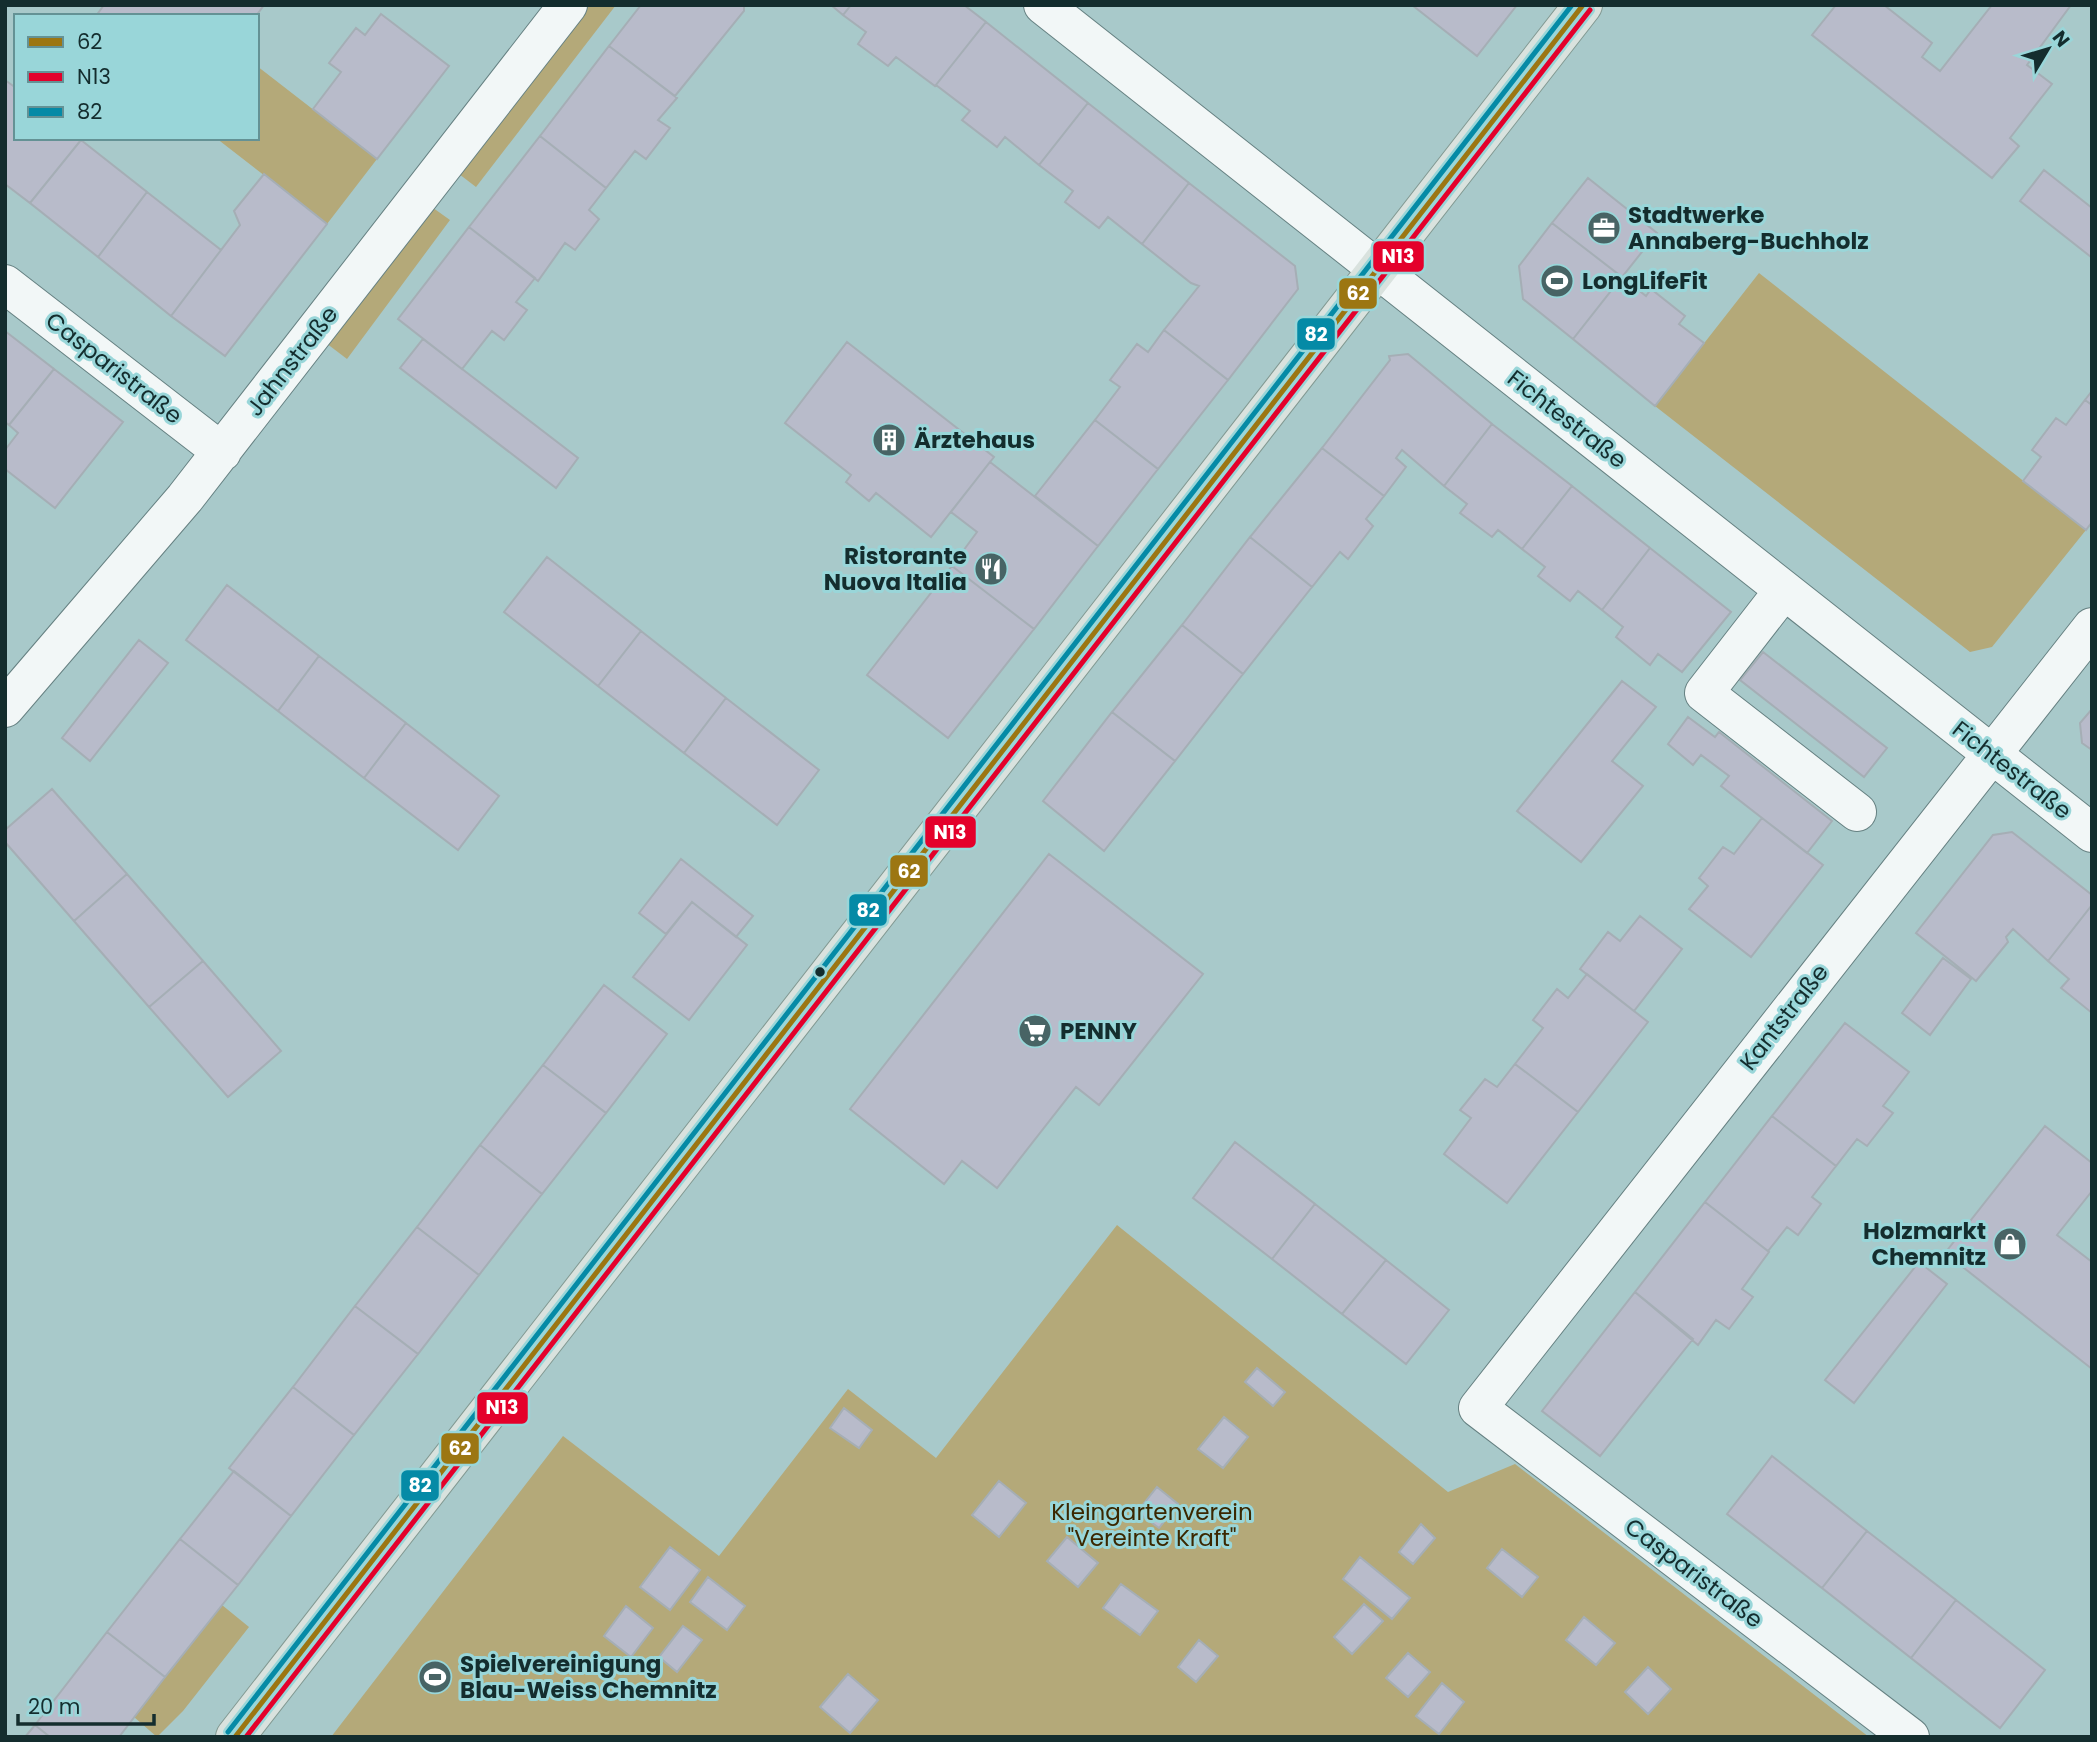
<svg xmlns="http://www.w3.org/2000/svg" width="2097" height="1742" font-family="Poppins,sans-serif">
  <rect width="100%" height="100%" fill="#a8c9ca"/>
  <path fill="#b4a979" d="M 589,5 L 616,5 L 476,187 L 459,174 Z
    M 257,66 L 377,159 L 327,224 L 216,138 L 257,138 Z
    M 429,205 L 450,220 L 347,359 L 326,343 Z
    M 1759,273 L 2086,530 L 1992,647 L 1970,652 L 1655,406 Z
    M 1117,1225 L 1448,1492 L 1515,1464 L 1869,1737 L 331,1737 L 563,1436 L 719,1556 L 848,1389 L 936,1458 Z
    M 222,1605 L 249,1627 L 183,1711 L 157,1737 L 134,1717 Z"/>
  <path fill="#b8bbca" stroke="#a5aeb5" stroke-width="2" d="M 104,5 L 264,5 L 256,16 L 96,16 Z
    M 641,5 L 744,5 L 744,11 L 675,96 L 609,46 Z
    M 831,5 L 851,5 L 843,15 Z
    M 851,5 L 964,5 L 986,22 L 935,86 L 896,57 L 888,66 L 858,44 L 866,32 L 843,15 Z
    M 1412,5 L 1517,5 L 1477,56 Z
    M 1836,5 L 1884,5 L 1932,43 L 1922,57 L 1940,71 L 1992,5 L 2071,5 L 2027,65 L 2052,84 L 2010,138 L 2019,146 L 1992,178 L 1812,35 Z
    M 381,14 L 449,66 L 377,159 L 313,109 L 341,72 L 329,63 L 356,28 L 365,35 Z
    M 986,22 L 1088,103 L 1039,165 L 1005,137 L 997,147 L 962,120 L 970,111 L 936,85 Z
    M 609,46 L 677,98 L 658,120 L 670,128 L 646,159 L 635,151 L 606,188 L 540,136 Z
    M 5,80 L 16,88 L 16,138 L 81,140 L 30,203 L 5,184 Z
    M 1088,103 L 1189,183 L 1142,244 L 1108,217 L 1099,228 L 1065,202 L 1073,191 L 1039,165 Z
    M 540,136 L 606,188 L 589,210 L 599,219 L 575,250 L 565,243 L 538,281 L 469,227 Z
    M 81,140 L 147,192 L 98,257 L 30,203 Z
    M 2044,170 L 2092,208 L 2091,257 L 2020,201 Z
    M 264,174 L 327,224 L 225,356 L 171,316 L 240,225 L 234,211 Z
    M 1588,178 L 1657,233 L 1622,277 L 1552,223 Z
    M 1189,183 L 1295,266 L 1298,289 L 1228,380 L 1164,330 L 1199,286 L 1191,283 L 1142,244 Z
    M 147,192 L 221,250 L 171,316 L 98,257 Z
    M 1552,223 L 1622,277 L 1573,339 L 1523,299 L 1519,266 Z
    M 469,227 L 535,278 L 516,302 L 527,310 L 504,340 L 492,331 L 462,369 L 398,319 Z
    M 1622,277 L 1646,296 L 1651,289 L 1685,316 L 1679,324 L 1704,343 L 1655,406 L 1573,339 Z
    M 1164,330 L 1228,380 L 1158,469 L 1095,420 L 1120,387 L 1110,380 L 1137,344 L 1148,352 Z
    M 5,331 L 54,369 L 9,425 L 5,422 Z
    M 423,339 L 578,458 L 556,488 L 400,368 Z
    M 847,342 L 994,457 L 931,537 L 876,493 L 869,501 L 846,482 L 851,475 L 785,423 Z
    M 1408,354 L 1492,424 L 1444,486 L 1402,450 L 1396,458 L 1406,467 L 1384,496 L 1322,448 L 1390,360 L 1389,356 Z
    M 54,369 L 123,422 L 55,508 L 5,469 L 5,450 L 18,433 L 9,425 Z
    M 2092,391 L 2092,405 L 2085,400 Z
    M 2085,400 L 2092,405 L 2092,522 L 2086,530 L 2023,481 L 2041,457 L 2032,450 L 2056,418 L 2066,425 Z
    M 1095,420 L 1158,469 L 1098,546 L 1035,496 Z
    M 1492,424 L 1572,486 L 1522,549 L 1498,530 L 1492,537 L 1460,513 L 1467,504 L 1444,486 Z
    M 1322,448 L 1384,496 L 1366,519 L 1373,526 L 1348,559 L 1340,552 L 1312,587 L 1250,537 Z
    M 990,462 L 1098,546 L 1034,629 L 952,566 L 977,532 L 951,512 Z
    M 1572,486 L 1650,548 L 1602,610 L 1578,591 L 1570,601 L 1538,576 L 1545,567 L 1522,549 Z
    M 1250,537 L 1312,587 L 1243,674 L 1182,625 Z
    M 1650,548 L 1731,612 L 1682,672 L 1658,654 L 1650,665 L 1616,637 L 1623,627 L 1602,610 Z
    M 547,557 L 641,631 L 598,686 L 504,612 Z
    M 952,566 L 1034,629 L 948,738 L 867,675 Z
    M 227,585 L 319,656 L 278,711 L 186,640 Z
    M 1182,625 L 1243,674 L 1175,761 L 1112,712 Z
    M 641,631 L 726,698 L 684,753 L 598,686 Z
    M 139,640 L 168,663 L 90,761 L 62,738 Z
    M 1763,652 L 1887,748 L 1864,777 L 1740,680 Z
    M 319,656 L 406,723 L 364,778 L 278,711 Z
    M 1622,681 L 1656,707 L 1612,761 L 1643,786 L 1581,862 L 1517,811 Z
    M 726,698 L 819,770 L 777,825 L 684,753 Z
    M 2092,709 L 2092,750 L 2082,743 L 2080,723 Z
    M 1112,712 L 1175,761 L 1104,851 L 1043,801 Z
    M 1688,717 L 1715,737 L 1719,732 L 1832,821 L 1807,853 L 1721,786 L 1729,776 L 1701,755 L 1693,765 L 1668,744 Z
    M 406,723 L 499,796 L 458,850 L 364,778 Z
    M 52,789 L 127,874 L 74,921 L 5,842 L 5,830 Z
    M 1762,818 L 1823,865 L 1751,957 L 1689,909 L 1708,886 L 1699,878 L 1723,847 L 1734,854 Z
    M 2012,832 L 2092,895 L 2092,905 L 2048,961 L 2013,929 L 2006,937 L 2008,942 L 1976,981 L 1916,933 L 1993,835 Z
    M 1049,854 L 1203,974 L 1099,1105 L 1076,1087 L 997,1188 L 962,1161 L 944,1184 L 850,1109 Z
    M 681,859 L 753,916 L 736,937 L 692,902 L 666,934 L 639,913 Z
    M 127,874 L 203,961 L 149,1007 L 74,921 Z
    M 692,902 L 747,945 L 689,1020 L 633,977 Z
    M 2092,905 L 2092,1013 L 2061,988 L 2069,979 L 2048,961 Z
    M 1640,916 L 1682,949 L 1634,1011 L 1580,969 L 1608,932 L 1620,941 Z
    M 1943,958 L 1971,979 L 1930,1035 L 1902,1013 Z
    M 203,961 L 281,1051 L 228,1097 L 149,1007 Z
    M 1587,974 L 1648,1022 L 1578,1112 L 1515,1064 L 1543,1028 L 1533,1020 L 1557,989 L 1568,998 Z
    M 604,985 L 667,1034 L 606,1113 L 543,1065 Z
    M 1845,1023 L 1909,1072 L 1883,1106 L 1893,1113 L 1867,1146 L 1857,1139 L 1836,1166 L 1772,1116 Z
    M 1515,1064 L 1578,1112 L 1507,1203 L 1444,1154 L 1471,1118 L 1460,1110 L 1485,1079 L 1497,1087 Z
    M 543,1065 L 606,1113 L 542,1194 L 480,1145 Z
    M 1772,1116 L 1836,1166 L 1812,1197 L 1821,1204 L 1798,1235 L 1787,1227 L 1768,1251 L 1705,1202 Z
    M 2045,1126 L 2092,1163 L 2092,1191 L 2057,1235 L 2092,1262 L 2092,1369 L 1945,1253 Z
    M 1235,1142 L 1315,1204 L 1272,1259 L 1193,1198 Z
    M 480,1145 L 542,1194 L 479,1275 L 417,1227 Z
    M 1705,1202 L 1769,1252 L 1742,1289 L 1753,1297 L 1729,1329 L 1716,1320 L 1698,1345 L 1635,1292 Z
    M 1315,1204 L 1386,1260 L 1342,1314 L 1272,1259 Z
    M 417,1227 L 479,1275 L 418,1354 L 355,1306 Z
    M 1386,1260 L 1449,1310 L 1406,1364 L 1342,1314 Z
    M 1919,1262 L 1947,1284 L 1854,1403 L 1825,1380 Z
    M 1635,1292 L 1693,1339 L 1600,1456 L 1542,1411 Z
    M 355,1306 L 418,1354 L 354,1435 L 293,1387 Z
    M 1257,1368 L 1285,1392 L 1273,1406 L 1245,1382 Z
    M 293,1387 L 354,1435 L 291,1516 L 229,1468 Z
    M 844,1408 L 872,1430 L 859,1448 L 830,1428 Z
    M 1224,1417 L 1248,1437 L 1223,1468 L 1198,1449 Z
    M 1772,1456 L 1867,1531 L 1822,1588 L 1727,1514 Z
    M 234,1471 L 291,1516 L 238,1585 L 180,1539 Z
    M 999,1481 L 1026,1503 L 999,1537 L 972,1515 Z
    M 1157,1487 L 1178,1504 L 1159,1528 L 1137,1512 Z
    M 1421,1524 L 1435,1538 L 1413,1564 L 1399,1552 Z
    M 1867,1531 L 1956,1600 L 1911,1658 L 1822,1588 Z
    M 1067,1537 L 1098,1563 L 1078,1587 L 1047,1561 Z
    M 180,1539 L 238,1585 L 165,1677 L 107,1632 Z
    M 670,1547 L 700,1570 L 670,1610 L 640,1587 Z
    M 1502,1549 L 1538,1577 L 1522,1597 L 1487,1568 Z
    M 1360,1557 L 1410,1598 L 1392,1619 L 1343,1579 Z
    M 708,1577 L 745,1606 L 727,1630 L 690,1602 Z
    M 1121,1584 L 1158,1611 L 1140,1635 L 1103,1608 Z
    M 1956,1600 L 2045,1670 L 2000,1728 L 1911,1658 Z
    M 1364,1604 L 1383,1621 L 1352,1654 L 1334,1637 Z
    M 626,1606 L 653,1628 L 631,1657 L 604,1636 Z
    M 1584,1617 L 1615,1643 L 1596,1665 L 1566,1640 Z
    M 683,1626 L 702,1640 L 677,1672 L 659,1657 Z
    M 107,1632 L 165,1677 L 119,1737 L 50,1737 L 35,1725 Z
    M 1199,1640 L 1218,1656 L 1196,1682 L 1178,1667 Z
    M 1408,1653 L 1430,1672 L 1408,1697 L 1386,1678 Z
    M 1648,1667 L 1671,1689 L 1648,1714 L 1625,1692 Z
    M 848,1674 L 878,1700 L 850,1733 L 820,1707 Z
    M 1442,1683 L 1464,1702 L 1439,1734 L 1416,1716 Z
    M 35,1725 L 50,1737 L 25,1737 Z"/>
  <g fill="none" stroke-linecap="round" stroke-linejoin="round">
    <defs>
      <path id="minor" d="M 1043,5 L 2092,833
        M 5,284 L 222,452
        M 1784,590 L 1704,693 L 1857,812
        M 5,708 L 185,498 L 568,5
        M 1910,1737 L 1478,1408 L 2092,627"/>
      <path id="major" d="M 235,1737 L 1583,5"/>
    </defs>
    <use href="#minor" stroke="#668182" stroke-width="40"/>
    <use href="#major" stroke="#829992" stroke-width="40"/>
    <use href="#minor" stroke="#f2f7f7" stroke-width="38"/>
    <use href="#major" stroke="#d9e2de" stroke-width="38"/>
    <defs>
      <path id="bus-1" d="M 235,1737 L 1583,5"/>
      <path id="bus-2" d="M 246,1737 L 1590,10"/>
      <path id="bus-3" d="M 228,1732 L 1572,5"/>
    </defs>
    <use href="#bus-1" stroke="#99d6d9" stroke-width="10"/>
    <use href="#bus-2" stroke="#99d6d9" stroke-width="10"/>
    <use href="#bus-3" stroke="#99d6d9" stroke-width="10"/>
    <use href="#bus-1" stroke="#9c7612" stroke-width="5"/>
    <use href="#bus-2" stroke="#e4002b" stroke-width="5"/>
    <use href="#bus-3" stroke="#058aa6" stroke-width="5"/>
  </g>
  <defs>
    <symbol id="office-disc" viewBox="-11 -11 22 22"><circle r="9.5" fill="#486465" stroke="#99d6d9"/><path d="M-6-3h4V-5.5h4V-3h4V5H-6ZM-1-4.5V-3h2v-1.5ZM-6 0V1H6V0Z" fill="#fff"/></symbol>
    <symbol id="stadium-disc" viewBox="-11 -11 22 22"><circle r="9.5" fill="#486465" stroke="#99d6d9"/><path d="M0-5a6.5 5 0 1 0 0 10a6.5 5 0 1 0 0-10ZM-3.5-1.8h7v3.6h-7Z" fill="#fff"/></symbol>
    <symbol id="building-disc" viewBox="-11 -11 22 22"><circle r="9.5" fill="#486465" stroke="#99d6d9"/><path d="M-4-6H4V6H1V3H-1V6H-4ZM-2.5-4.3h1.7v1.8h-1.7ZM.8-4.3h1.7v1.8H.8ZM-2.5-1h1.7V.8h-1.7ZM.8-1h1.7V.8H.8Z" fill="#fff"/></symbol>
    <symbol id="restaurant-disc" viewBox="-11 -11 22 22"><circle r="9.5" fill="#486465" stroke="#99d6d9"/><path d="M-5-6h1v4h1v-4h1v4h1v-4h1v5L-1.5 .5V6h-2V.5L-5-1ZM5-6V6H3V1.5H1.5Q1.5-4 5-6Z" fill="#fff"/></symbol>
    <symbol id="supermarket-disc" viewBox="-11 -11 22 22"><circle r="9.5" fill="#486465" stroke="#99d6d9"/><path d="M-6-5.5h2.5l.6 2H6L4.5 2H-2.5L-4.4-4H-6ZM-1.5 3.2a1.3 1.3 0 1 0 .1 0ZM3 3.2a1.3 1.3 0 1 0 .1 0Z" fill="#fff"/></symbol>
    <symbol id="shop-disc" viewBox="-11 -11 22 22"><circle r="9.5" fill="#486465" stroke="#99d6d9"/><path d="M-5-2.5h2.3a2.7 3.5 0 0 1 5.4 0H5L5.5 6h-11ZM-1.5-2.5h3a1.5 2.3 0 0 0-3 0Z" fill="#fff"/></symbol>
  </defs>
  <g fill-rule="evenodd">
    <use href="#office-disc" x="1585" y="209" width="38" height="38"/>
    <use href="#stadium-disc" x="1538" y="262" width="38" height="38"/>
    <use href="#building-disc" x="870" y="421" width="38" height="38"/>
    <use href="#restaurant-disc" x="972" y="550" width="38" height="38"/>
    <use href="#supermarket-disc" x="1016" y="1012" width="38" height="38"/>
    <use href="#shop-disc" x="1991" y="1225" width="38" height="38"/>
    <use href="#stadium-disc" x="416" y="1658" width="38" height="38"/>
  </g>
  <circle fill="#142d2e" stroke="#99d6d9" stroke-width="2.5" cx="820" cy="972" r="6"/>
  <g text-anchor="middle" stroke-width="6" stroke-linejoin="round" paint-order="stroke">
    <g font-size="23" font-weight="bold" fill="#142d2e" stroke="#99d6d9" text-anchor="start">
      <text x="1628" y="223">Stadtwerke<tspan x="1628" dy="26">Annaberg-Buchholz</tspan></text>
      <text x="1582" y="289">LongLifeFit</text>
      <text x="914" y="448">Ärztehaus</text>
      <text x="967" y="564" text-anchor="end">Ristorante<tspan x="967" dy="26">Nuova Italia</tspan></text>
      <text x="1060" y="1039">PENNY</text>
      <text x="1986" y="1239" text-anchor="end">Holzmarkt<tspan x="1986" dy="26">Chemnitz</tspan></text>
      <text x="460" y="1672">Spielvereinigung<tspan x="460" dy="26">Blau-Weiss Chemnitz</tspan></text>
    </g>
    <g font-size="23" fill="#142d2e" stroke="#99d6d9">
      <text transform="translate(292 361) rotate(-52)" y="8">Jahnstraße</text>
      <text transform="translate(114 368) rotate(38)" y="8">Casparistraße</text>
      <text transform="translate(1567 419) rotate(38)" y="8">Fichtestraße</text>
      <text transform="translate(2012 770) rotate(38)" y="8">Fichtestraße</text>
      <text transform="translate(1784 1017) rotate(-52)" y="8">Kantstraße</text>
      <text transform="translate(1694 1573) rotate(37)" y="8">Casparistraße</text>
    </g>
    <g font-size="23" fill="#3b2700" stroke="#99d6d9">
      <text x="1152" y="1520">Kleingartenverein<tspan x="1152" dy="26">"Vereinte Kraft"</tspan></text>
    </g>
  </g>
  <g stroke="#99d6d9" stroke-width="2.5">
    <rect x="1372" y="240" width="53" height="33" rx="7" fill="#e4002b"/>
    <rect x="1338" y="277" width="40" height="33" rx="7" fill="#9c7612"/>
    <rect x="1296" y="317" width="40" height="34" rx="7" fill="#058aa6"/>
    <rect x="924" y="815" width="53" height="34" rx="7" fill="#e4002b"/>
    <rect x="889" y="854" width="40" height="34" rx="7" fill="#9c7612"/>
    <rect x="848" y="893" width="40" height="34" rx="7" fill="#058aa6"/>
    <rect x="476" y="1391" width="53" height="34" rx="7" fill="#e4002b"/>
    <rect x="440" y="1432" width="40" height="33" rx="7" fill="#9c7612"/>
    <rect x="400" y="1469" width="40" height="33" rx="7" fill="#058aa6"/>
  </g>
  <g font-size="19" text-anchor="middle" font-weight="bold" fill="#fff">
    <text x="1398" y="263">N13</text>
    <text x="1358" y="300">62</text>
    <text x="1316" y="341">82</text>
    <text x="950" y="839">N13</text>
    <text x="909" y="878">62</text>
    <text x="868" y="917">82</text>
    <text x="502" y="1414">N13</text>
    <text x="460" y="1455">62</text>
    <text x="420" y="1492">82</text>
  </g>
  <rect width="2097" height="1742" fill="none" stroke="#142d2e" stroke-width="14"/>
  <rect x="14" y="14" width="245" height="126" fill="#99d6d9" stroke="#649295" stroke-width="2"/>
  <rect x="28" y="37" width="35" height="10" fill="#9c7612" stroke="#649295" stroke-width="2"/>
  <text x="77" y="49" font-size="21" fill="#142d2e">62</text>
  <rect x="28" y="72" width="35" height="10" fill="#e4002b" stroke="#649295" stroke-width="2"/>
  <text x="77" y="84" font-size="21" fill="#142d2e">N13</text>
  <rect x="28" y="107" width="35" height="10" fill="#058aa6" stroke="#649295" stroke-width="2"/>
  <text x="77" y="119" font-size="21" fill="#142d2e">82</text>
  <g transform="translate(2048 49) rotate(52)" stroke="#99d6d9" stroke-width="5" paint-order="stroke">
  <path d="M0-5L12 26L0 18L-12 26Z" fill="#142d2e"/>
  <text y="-10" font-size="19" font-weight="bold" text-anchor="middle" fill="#142d2e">N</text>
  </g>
  <path d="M18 1714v10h136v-10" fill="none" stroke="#142d2e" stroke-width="3.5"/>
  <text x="28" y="1714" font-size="21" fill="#142d2e" stroke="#99d6d9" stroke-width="5" paint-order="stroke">20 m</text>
</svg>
